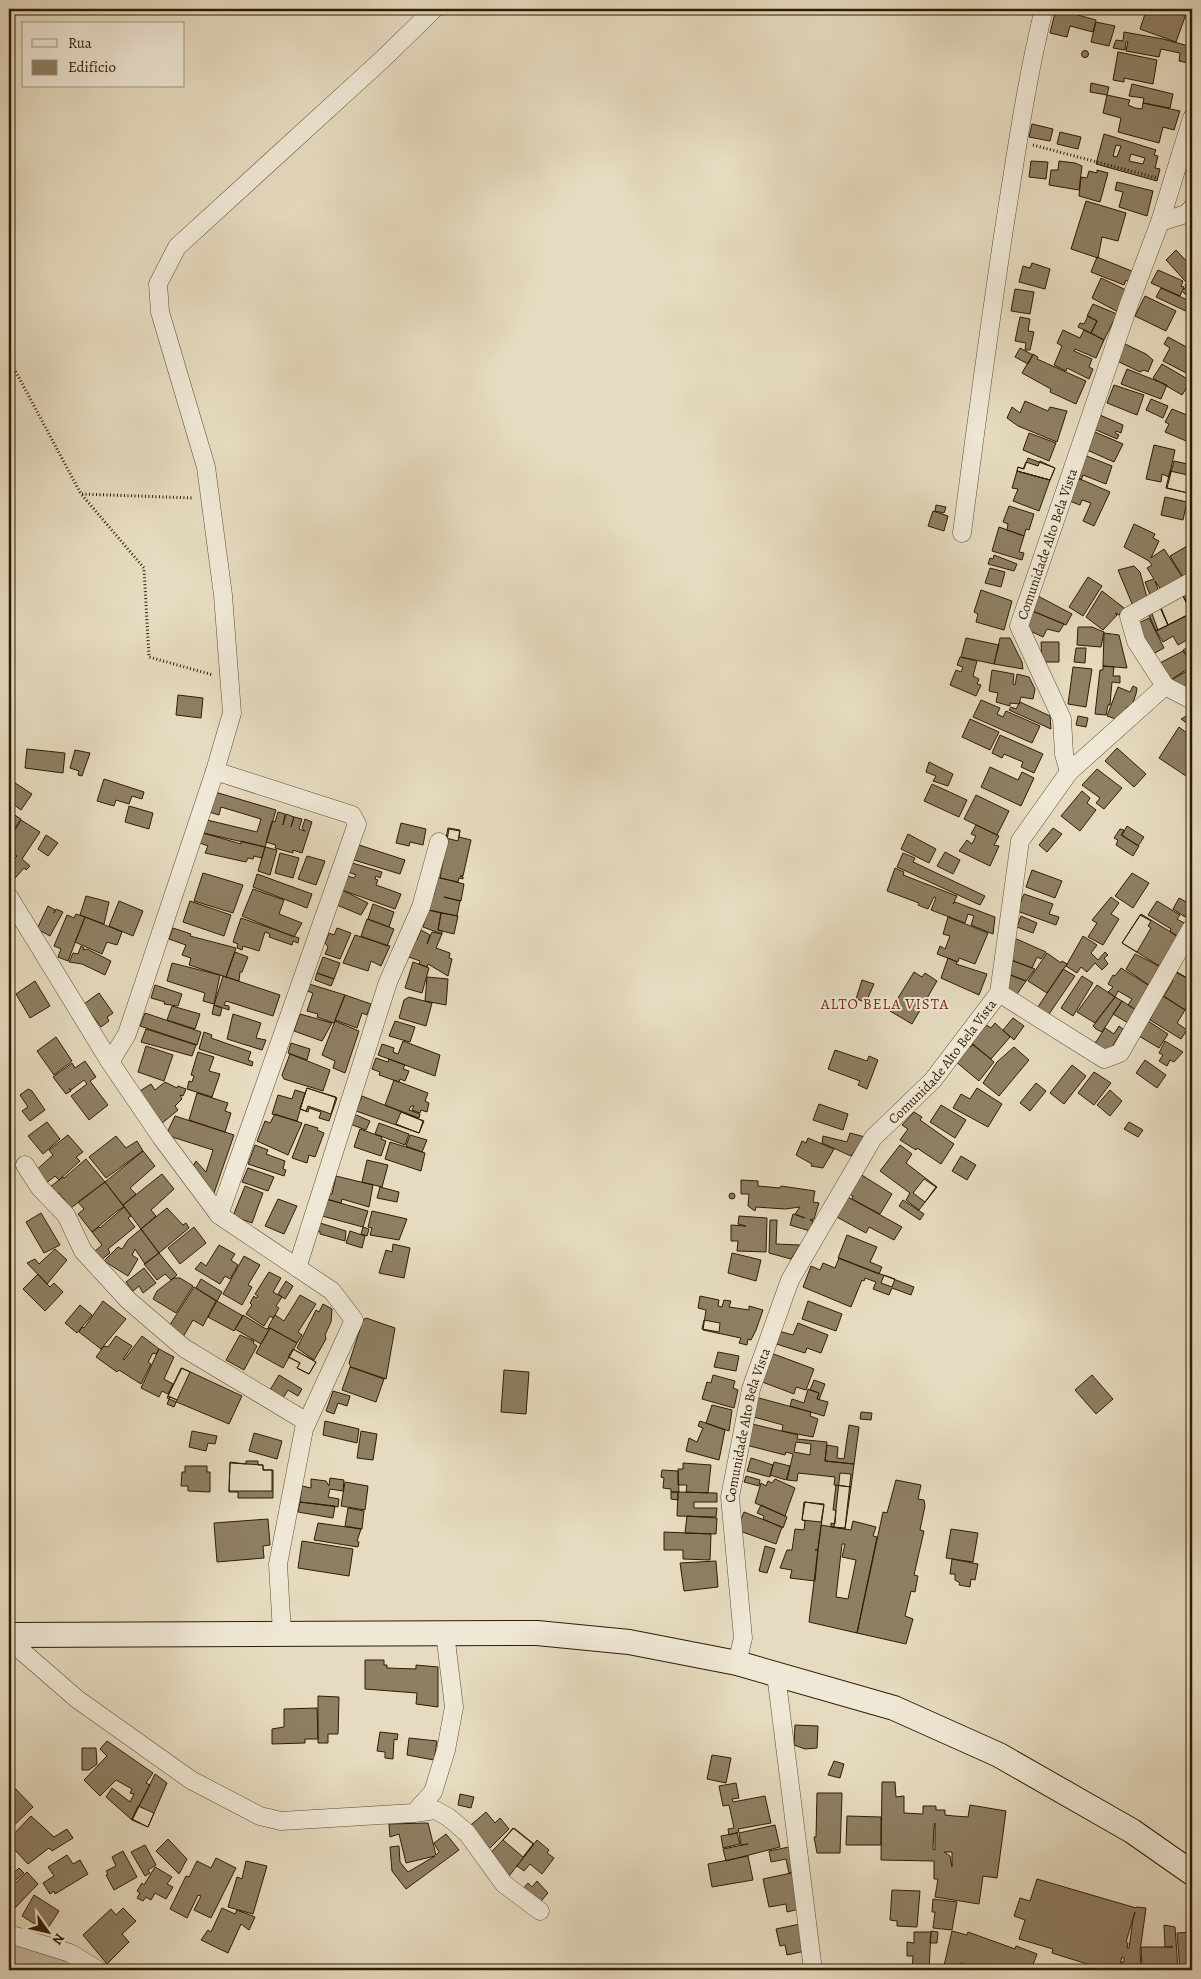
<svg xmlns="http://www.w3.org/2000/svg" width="1201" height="1979" font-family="Alegreya,serif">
  <rect width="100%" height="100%" fill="#e6dbc0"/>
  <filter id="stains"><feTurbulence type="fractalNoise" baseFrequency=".004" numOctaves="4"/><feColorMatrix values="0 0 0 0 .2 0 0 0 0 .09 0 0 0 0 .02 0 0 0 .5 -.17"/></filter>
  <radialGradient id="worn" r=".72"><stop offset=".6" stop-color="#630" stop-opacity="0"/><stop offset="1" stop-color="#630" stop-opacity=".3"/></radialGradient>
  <path fill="#c7bba0" stroke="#7b6c50" d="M 9,1942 L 68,1961 L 83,1970 L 9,1970 Z"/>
  <path fill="#8e7f64" stroke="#2f1c01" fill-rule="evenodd" d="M 1056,9 L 1096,20 L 1093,32 L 1070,26 L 1067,37 L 1050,33 Z
    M 1156,9 L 1172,9 L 1186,14 L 1176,42 L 1140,29 L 1146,11 L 1154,14 Z
    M 1096,22 L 1115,26 L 1109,46 L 1091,42 Z
    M 1124,32 L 1163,39 L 1192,47 L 1188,63 L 1179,61 L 1180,53 L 1161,49 L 1159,57 L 1126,51 L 1128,42 L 1126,42 L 1125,50 L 1113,48 L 1116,40 L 1123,41 Z
    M1081.5 54a3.5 3.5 0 1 1 7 0a3.5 3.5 0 1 1-7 0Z
    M 1118,52 L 1157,60 L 1153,84 L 1124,78 L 1124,82 L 1113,80 Z
    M 1091,83 L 1109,87 L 1107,95 L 1090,92 Z
    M 1132,84 L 1173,94 L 1170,108 L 1143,103 L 1144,98 L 1129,96 Z
    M 1107,95 L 1130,100 L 1128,105 L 1135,108 L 1142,109 L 1143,103 L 1180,111 L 1174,130 L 1163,127 L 1159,143 L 1118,132 L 1121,118 L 1103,113 Z
    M 1032,124 L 1053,129 L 1050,141 L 1029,137 Z
    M 1060,132 L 1081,137 L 1078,149 L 1057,144 Z
    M 1104,134 L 1156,150 L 1154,155 L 1158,156 L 1155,168 L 1160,169 L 1157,181 L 1096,164 ZM 1116,145 L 1121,146 L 1117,157 L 1113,156 ZM 1131,154 L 1145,158 L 1143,164 L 1129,161 Z
    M 1031,161 L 1048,162 L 1046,179 L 1029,177 Z
    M 1059,161 L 1075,163 L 1082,166 L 1079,190 L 1049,185 L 1051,170 L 1058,170 Z
    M 1097,170 L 1108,173 L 1100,202 L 1079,196 L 1081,177 L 1087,178 L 1089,171 L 1097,173 Z
    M 1117,182 L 1153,191 L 1147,216 L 1119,207 L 1123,192 L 1115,190 Z
    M 1086,201 L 1126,213 L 1118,241 L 1102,237 L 1098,258 L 1071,249 Z
    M 1176,250 L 1192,267 L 1192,297 L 1190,299 L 1182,291 L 1180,296 L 1151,283 L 1158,270 L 1183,281 L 1181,286 L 1184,287 L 1183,290 L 1186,287 L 1185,285 L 1187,283 L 1166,260 Z
    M 1097,257 L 1134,272 L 1130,282 L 1126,280 L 1124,285 L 1091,272 Z
    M 1032,263 L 1050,269 L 1045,289 L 1019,282 L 1023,266 L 1030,268 Z
    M 1101,278 L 1128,291 L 1118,312 L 1092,298 Z
    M 1161,288 L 1192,302 L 1192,314 L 1156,297 Z
    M 1015,289 L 1034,292 L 1030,314 L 1011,311 Z
    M 1145,296 L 1176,311 L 1166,331 L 1135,316 Z
    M 1093,304 L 1117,314 L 1104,340 L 1091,333 L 1097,321 L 1087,316 Z
    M 1088,316 L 1097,321 L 1091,333 L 1078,327 L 1080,323 L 1084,324 Z
    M 1020,317 L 1030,319 L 1028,331 L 1034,332 L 1030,350 L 1025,350 L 1026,343 L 1015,341 Z
    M 1063,330 L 1080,338 L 1084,330 L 1104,340 L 1096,358 L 1075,349 L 1074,351 L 1092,359 L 1089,367 L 1093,369 L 1089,379 L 1067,368 L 1066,371 L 1054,365 L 1062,346 L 1057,343 Z
    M 1168,337 L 1192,350 L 1192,376 L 1163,361 L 1170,348 L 1164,344 Z
    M 1123,343 L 1146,354 L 1153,360 L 1148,372 L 1144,370 L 1140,372 L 1115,360 Z
    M 1020,348 L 1033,355 L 1028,364 L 1015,357 Z
    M 1033,354 L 1038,357 L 1037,359 L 1086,381 L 1076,404 L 1050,392 L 1051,389 L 1022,373 Z
    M 1162,364 L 1191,381 L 1182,395 L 1153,378 Z
    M 1127,369 L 1167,385 L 1161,399 L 1121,384 Z
    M 1114,385 L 1144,395 L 1137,415 L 1107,403 Z
    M 1151,399 L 1168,406 L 1163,418 L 1146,410 Z
    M 1025,401 L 1048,411 L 1050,407 L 1067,411 L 1057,442 L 1018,426 L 1007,418 L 1012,407 L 1020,413 Z
    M 1172,409 L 1192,417 L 1191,443 L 1165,432 L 1169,424 L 1165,422 Z
    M 1093,412 L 1123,425 L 1121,433 L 1116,431 L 1115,433 L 1119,435 L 1117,439 L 1087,426 Z
    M 1095,432 L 1123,444 L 1114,462 L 1087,450 Z
    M 1029,433 L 1056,443 L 1049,461 L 1023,450 Z
    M 1154,445 L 1175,450 L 1169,477 L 1162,474 L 1161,482 L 1146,479 Z
    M 1079,453 L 1112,466 L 1106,484 L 1083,475 L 1081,480 L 1071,475 Z
    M 1028,458 L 1055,468 L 1050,480 L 1017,471 L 1018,467 L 1024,469 Z
    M 1040,461 L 1055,468 L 1050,480 L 1017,471 L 1018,467 L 1023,469 L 1026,462 L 1038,466 Z
    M 1174,461 L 1192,465 L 1188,493 L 1167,488 Z
    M 1017,471 L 1050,480 L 1039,511 L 1013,501 L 1018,489 L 1012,488 Z
    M 1170,471 L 1192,476 L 1188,493 L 1166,488 Z
    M 1071,475 L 1110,492 L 1094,526 L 1083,521 L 1091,503 L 1082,500 L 1080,505 L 1059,497 Z
    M 1165,497 L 1187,502 L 1183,520 L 1161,515 Z
    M 936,505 L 946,507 L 944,513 L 935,511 Z
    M 1009,506 L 1034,514 L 1029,530 L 1026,529 L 1024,536 L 1007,530 L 1008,524 L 1003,522 Z
    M 933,511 L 948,516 L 944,531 L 928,526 Z
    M 1134,524 L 1155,534 L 1153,538 L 1159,541 L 1151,558 L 1164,549 L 1183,578 L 1162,591 L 1155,581 L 1159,592 L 1150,595 L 1145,582 L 1154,579 L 1147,568 L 1152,565 L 1149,561 L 1124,547 Z
    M 999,527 L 1024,536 L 1019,552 L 1024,553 L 1022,560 L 992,551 Z
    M 1189,545 L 1192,551 L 1192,573 L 1184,579 L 1170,556 Z
    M 994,555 L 1017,564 L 1014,571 L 988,564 L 990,558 L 993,559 Z
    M 1134,566 L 1140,572 L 1148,601 L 1133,606 L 1118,570 Z
    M 990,568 L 1005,572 L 1001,587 L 985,583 Z
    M 1088,577 L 1102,586 L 1083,616 L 1069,607 Z
    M 1192,587 L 1192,611 L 1182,594 Z
    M 981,590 L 1012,601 L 1004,630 L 976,622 L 978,614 L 974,612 Z
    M 1102,591 L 1124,608 L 1119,615 L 1115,613 L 1117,615 L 1103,630 L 1086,617 Z
    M 1181,593 L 1192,613 L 1168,625 L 1160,607 Z
    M 1182,593 L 1191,613 L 1168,625 L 1160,605 Z
    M 1036,595 L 1072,614 L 1066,625 L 1030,610 Z
    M 1160,607 L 1168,625 L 1156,631 L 1148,613 Z
    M 1160,607 L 1168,625 L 1158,630 L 1151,611 Z
    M 1030,610 L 1064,624 L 1059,632 L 1047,629 L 1043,637 L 1028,630 Z
    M 1192,613 L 1192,637 L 1178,645 L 1173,636 L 1163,642 L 1156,631 Z
    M 1149,618 L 1164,648 L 1149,656 L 1135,625 Z
    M 1078,627 L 1092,627 L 1104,632 L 1101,647 L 1077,645 Z
    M 1104,633 L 1119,635 L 1127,668 L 1103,666 Z
    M 966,638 L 999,645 L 994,664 L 961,657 Z
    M 1000,638 L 1010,638 L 1022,662 L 1023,669 L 994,664 Z
    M 1041,642 L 1059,642 L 1059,662 L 1042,662 Z
    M 1192,645 L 1192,662 L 1183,650 Z
    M 1076,648 L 1086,648 L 1085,663 L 1074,662 Z
    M 1183,651 L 1191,662 L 1188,664 L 1190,667 L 1165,684 L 1158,664 Z
    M 960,657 L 977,661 L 973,676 L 979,679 L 977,684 L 981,685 L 976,696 L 950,685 L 956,670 L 961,672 L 963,667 L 957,665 Z
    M 1103,666 L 1114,667 L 1113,676 L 1120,676 L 1120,683 L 1112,682 L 1110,705 L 1108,705 L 1106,715 L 1095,714 L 1100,670 L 1103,670 Z
    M 1073,667 L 1092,669 L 1086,707 L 1068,704 Z
    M 1192,668 L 1192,698 L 1166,684 L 1178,676 Z
    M 992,670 L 1014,674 L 1013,684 L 1015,685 L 1017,674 L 1029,677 L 1035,689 L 1033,699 L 1021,697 L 1019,704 L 1010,703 L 1010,706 L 996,702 L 998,693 L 989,691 Z
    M 1133,686 L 1137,688 L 1136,694 L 1131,708 L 1127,707 L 1119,720 L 1107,716 L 1118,687 L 1130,692 Z
    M 178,695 L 203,698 L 201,718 L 176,715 Z
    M 981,700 L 1000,708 L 997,714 L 1003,717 L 1006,711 L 1040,726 L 1032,743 L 973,717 Z
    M 1020,702 L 1050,716 L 1051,729 L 1009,710 L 1011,707 L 1016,709 Z
    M 1192,713 L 1192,727 L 1181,719 Z
    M 1078,716 L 1088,718 L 1086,727 L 1076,725 Z
    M 970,719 L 999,732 L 990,750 L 962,737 Z
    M 1179,727 L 1192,737 L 1192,780 L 1159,758 Z
    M 1000,735 L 1043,754 L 1034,773 L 1021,767 L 1023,762 L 1004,754 L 1002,758 L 992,753 Z
    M 1117,748 L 1146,774 L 1134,787 L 1105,761 Z
    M 27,749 L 65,753 L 63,773 L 25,768 Z
    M 75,750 L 90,753 L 82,776 L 78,775 L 79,771 L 70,768 Z
    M 929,762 L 953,774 L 948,786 L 933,781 L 936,776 L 926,772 Z
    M 990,767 L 1018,780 L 1022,772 L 1034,778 L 1021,806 L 981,787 Z
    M 1097,769 L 1122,788 L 1104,809 L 1096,803 L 1100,798 L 1082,785 Z
    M 9,779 L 32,794 L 21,810 L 9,801 Z
    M 104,779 L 144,792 L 142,799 L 132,796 L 129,804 L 116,800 L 114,806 L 97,801 Z
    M 932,784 L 967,800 L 959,817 L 924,801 Z
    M 1082,791 L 1090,798 L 1087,803 L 1096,810 L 1080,831 L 1061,816 Z
    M 215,792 L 276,810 L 265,847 L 203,833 L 207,820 L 257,832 L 261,819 L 221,807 L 219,815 L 209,812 Z
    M 976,795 L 1009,811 L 997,835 L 964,819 Z
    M 129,806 L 153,813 L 149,829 L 125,822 Z
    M 278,812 L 285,814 L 283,825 L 286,814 L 294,817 L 291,827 L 294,817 L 302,819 L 299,829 L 305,831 L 302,828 L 305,819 L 312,822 L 302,853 L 293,850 L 293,853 L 275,848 L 276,845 L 266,842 L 272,821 L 275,822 Z
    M 13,814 L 21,819 L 9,837 L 9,819 Z
    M 21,820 L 40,832 L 22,859 L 30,866 L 26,870 L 24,868 L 10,884 L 9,854 L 15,858 L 17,856 L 9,850 L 9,840 Z
    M 401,823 L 426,829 L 423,845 L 410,842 L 409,846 L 396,843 Z
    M 976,825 L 999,836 L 994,845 L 999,846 L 990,866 L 959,851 L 967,840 L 972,844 L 976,836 L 971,834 Z
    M 1127,826 L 1144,837 L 1138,846 L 1122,835 Z
    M 448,828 L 460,830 L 458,841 L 446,838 Z
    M 1053,828 L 1062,834 L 1047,852 L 1039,845 Z
    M 449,829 L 460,831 L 459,837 L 471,840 L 463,876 L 460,876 L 463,877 L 463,879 L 459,878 L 458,882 L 440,878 Z
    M 1120,829 L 1124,830 L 1121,835 L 1139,846 L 1133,856 L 1116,845 L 1118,840 L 1114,838 Z
    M 203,833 L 241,844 L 241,841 L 265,847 L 262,858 L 254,856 L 253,859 L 248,858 L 246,862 L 205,853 L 208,846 L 200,843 Z
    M 908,834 L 936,849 L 929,863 L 901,849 Z
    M 46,835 L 58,843 L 48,856 L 38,849 Z
    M 359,845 L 405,860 L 400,874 L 354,860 Z
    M 265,847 L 277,850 L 270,875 L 258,871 Z
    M 945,852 L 960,860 L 953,874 L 937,866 Z
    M 280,853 L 299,858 L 293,878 L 275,873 Z
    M 903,853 L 915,858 L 913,862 L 985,896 L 980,905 L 897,867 Z
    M 307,856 L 325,861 L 316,885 L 298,879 Z
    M 349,862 L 382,872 L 380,878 L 376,876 L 375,879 L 378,880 L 376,885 L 401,894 L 395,909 L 339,889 L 344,875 L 354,878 L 356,875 L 346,871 Z
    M 895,868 L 904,872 L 903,875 L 957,896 L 953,904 L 955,902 L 995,917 L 993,934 L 971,925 L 974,916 L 968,914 L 965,923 L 931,910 L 936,898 L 934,897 L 928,909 L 918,905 L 919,903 L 887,891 Z
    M 1032,870 L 1062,881 L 1055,898 L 1026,887 Z
    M 203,873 L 243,885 L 233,913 L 194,901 Z
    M 1132,873 L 1149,883 L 1133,908 L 1115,896 Z
    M 257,874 L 312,894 L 307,908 L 253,887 Z
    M 437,877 L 464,884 L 461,901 L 444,897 L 460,901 L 457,916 L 429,910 L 429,893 L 434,895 Z
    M 338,888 L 368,903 L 361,915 L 332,903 Z
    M 253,889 L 284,900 L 279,914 L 302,923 L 294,937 L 242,916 Z
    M 1024,894 L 1053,904 L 1049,914 L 1059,917 L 1056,925 L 1017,911 Z
    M 86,896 L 109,902 L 104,924 L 80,915 Z
    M 1111,897 L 1119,903 L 1111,914 L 1119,919 L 1103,945 L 1088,937 L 1097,923 L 1092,920 Z
    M 1179,898 L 1192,905 L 1185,917 L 1173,909 Z
    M 119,901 L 143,911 L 133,936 L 109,926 Z
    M 190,901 L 231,915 L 224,936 L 183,922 Z
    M 1157,901 L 1180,915 L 1177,919 L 1186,924 L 1178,937 L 1170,932 L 1171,929 L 1148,915 Z
    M 373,904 L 394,912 L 389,927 L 368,919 Z
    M 48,906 L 55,910 L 54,913 L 56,909 L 63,912 L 50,936 L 37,929 Z
    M 428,910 L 441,913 L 438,930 L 442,931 L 442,934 L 423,927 Z
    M 441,913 L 458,916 L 454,934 L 438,930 Z
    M 76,914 L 85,917 L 68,961 L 58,957 L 61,949 L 54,946 L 67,915 L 74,918 Z
    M 1141,914 L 1179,937 L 1161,967 L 1122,943 Z
    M 1140,915 L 1151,921 L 1148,926 L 1151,928 L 1137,952 L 1122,943 Z
    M 1021,916 L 1037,923 L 1033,933 L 1017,927 Z
    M 85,917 L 122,932 L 117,945 L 107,942 L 102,954 L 75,942 Z
    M 948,917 L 988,933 L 975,964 L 959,958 L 958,962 L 937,954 L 940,946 L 945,949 L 950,936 L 943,934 Z
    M 241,918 L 299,938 L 298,943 L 293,941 L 292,945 L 269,937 L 270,934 L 265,932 L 259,951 L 243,946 L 242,950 L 237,948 L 238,944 L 233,942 Z
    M 367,919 L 394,929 L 387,946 L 361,936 Z
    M 173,928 L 191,934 L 190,936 L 236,948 L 226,977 L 189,965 L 191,958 L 182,955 L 186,945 L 169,939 Z
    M 337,928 L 351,933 L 340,959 L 325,954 L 328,947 L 325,943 L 329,933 L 334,935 Z
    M 421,930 L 430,935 L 427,944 L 432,932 L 442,934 L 436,948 L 450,953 L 449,958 L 452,959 L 448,976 L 428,964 L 427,967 L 419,964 L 420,961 L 409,957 L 415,939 L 417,940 Z
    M 355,935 L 390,946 L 381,966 L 371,961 L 368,971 L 343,963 Z
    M 1083,936 L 1097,945 L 1091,953 L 1098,960 L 1105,952 L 1108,955 L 1104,958 L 1108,964 L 1102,970 L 1095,963 L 1087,972 L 1081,967 L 1077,973 L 1066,966 Z
    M 1012,937 L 1046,952 L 1041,959 L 1037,957 L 1032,968 L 1009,959 Z
    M 1187,945 L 1192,948 L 1191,980 L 1173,971 Z
    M 1188,945 L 1192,947 L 1192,981 L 1173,970 Z
    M 81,946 L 84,948 L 83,950 L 87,949 L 111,961 L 105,975 L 82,964 L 69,962 L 73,953 L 78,954 Z
    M 235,952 L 248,957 L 242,972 L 240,972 L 239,981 L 226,977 Z
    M 1047,953 L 1061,963 L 1062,961 L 1067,964 L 1047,993 L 1028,981 Z
    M 1135,954 L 1161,967 L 1150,986 L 1126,969 Z
    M 323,957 L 340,963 L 334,979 L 317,973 Z
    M 948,958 L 957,962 L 956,964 L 987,974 L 979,995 L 941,978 Z
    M 1011,960 L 1035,969 L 1026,981 L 1006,973 Z
    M 413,962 L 429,968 L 422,993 L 405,988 Z
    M 172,963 L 220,975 L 214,1004 L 203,1001 L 205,993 L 167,981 Z
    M 1121,968 L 1153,988 L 1136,1010 L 1128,1005 L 1132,999 L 1118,991 L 1115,997 L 1108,992 L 1113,987 L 1108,984 L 1113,975 L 1115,976 Z
    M 1063,969 L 1075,976 L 1045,1020 L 1036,1010 Z
    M 1175,971 L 1192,981 L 1188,990 L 1192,993 L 1192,998 L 1185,1010 L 1164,996 L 1173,981 L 1170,980 Z
    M 914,972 L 922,977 L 925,973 L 937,981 L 912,1024 L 890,1011 Z
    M 317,973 L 334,979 L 331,986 L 315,980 Z
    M 1010,975 L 1026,981 L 1013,1000 L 1001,992 Z
    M 223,976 L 280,995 L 273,1016 L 226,1001 L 224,1005 L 229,1006 L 229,1010 L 214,1005 Z
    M 1082,976 L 1093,983 L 1073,1016 L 1061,1008 Z
    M 427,977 L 448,979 L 446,1005 L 425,1001 Z
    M 862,980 L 874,984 L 866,1002 L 856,999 Z
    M 35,981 L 50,1006 L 30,1018 L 16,994 Z
    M 306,983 L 345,995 L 334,1023 L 317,1017 L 318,1014 L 307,1011 L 313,993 L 304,990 Z
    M 155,985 L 182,994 L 178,1006 L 164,1004 L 165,1002 L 151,998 Z
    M 1097,985 L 1115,997 L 1095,1023 L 1077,1012 Z
    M 99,993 L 113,1013 L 107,1017 L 109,1021 L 101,1027 L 84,1004 Z
    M 345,995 L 371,1004 L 367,1015 L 362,1013 L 357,1028 L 335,1020 Z
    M 1161,995 L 1185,1010 L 1177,1023 L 1187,1030 L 1181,1039 L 1150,1020 Z
    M 409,997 L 432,1003 L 426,1026 L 399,1018 L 404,1000 Z
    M 1115,997 L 1122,1001 L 1102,1032 L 1096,1029 L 1093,1026 Z
    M 1122,1001 L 1136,1010 L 1128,1023 L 1113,1014 Z
    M 214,1005 L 222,1008 L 220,1016 L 212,1014 Z
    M 172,1006 L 200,1014 L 195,1029 L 167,1020 Z
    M 145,1013 L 201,1032 L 197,1045 L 140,1026 Z
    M 233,1014 L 261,1023 L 256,1038 L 266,1040 L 262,1050 L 227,1039 Z
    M 300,1014 L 332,1023 L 322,1041 L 294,1031 Z
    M 1013,1018 L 1024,1026 L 1014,1040 L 1003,1030 Z
    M 335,1021 L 359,1031 L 345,1073 L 333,1068 L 335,1061 L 322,1055 Z
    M 395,1021 L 415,1027 L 410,1042 L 389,1036 Z
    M 1148,1021 L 1168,1034 L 1159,1048 L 1139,1036 Z
    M 983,1023 L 991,1028 L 995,1023 L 1010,1037 L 991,1059 L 969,1042 Z
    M 1119,1026 L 1123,1029 L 1106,1057 L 1091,1043 L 1096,1042 L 1105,1028 L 1114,1034 Z
    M 146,1029 L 196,1045 L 192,1056 L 141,1042 Z
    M 204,1032 L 212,1035 L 211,1038 L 251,1052 L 248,1060 L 253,1062 L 252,1066 L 199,1049 Z
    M 56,1037 L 72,1061 L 54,1075 L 37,1051 Z
    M 403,1041 L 440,1055 L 435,1076 L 378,1055 L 382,1044 L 394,1048 L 393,1052 L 398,1054 Z
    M 1165,1041 L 1183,1052 L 1174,1062 L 1170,1060 L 1167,1066 L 1159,1061 L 1163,1055 L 1159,1053 Z
    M 291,1043 L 310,1049 L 307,1060 L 288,1053 Z
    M 967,1044 L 971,1047 L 973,1044 L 994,1062 L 979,1081 L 955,1061 Z
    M 146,1046 L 173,1055 L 164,1081 L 138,1072 Z
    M 1014,1047 L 1029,1060 L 999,1096 L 983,1083 L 997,1062 Z
    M 835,1050 L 867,1061 L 869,1056 L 878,1060 L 867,1089 L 858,1085 L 860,1081 L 828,1069 Z
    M 198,1052 L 214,1057 L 209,1071 L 220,1074 L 212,1097 L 187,1089 L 189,1081 L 192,1082 L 194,1076 L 191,1075 Z
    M 290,1054 L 330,1070 L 323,1091 L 284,1079 L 282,1075 Z
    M 376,1058 L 388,1062 L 389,1059 L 405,1065 L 403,1069 L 409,1071 L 405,1081 L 400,1079 L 399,1082 L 379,1075 L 380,1072 L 372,1069 Z
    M 1145,1060 L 1166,1075 L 1157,1088 L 1136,1073 Z
    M 85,1061 L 96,1077 L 90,1081 L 108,1105 L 89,1120 L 71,1096 L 87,1084 L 84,1080 L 71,1090 L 69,1088 L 71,1091 L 66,1094 L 53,1077 L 72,1063 L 75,1068 Z
    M 1072,1065 L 1086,1076 L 1064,1104 L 1050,1093 Z
    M 1094,1072 L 1111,1083 L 1094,1105 L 1078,1093 Z
    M 394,1080 L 428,1093 L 425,1101 L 429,1103 L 427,1112 L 421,1110 L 420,1113 L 412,1110 L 414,1106 L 411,1106 L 409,1110 L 420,1114 L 419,1118 L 385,1105 Z
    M 165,1082 L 177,1088 L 178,1086 L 186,1089 L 183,1096 L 180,1095 L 182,1099 L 175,1106 L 178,1110 L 161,1124 L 135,1094 L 151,1084 L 155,1090 Z
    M 1036,1083 L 1046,1091 L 1030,1111 L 1020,1103 Z
    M 307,1088 L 337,1098 L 329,1121 L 319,1118 L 321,1112 L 309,1108 L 308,1112 L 300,1109 Z
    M 307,1088 L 336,1097 L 331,1114 L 308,1106 L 306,1111 L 300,1109 Z
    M 977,1088 L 1002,1104 L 988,1127 L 953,1108 L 961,1094 L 970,1099 Z
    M 28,1089 L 32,1091 L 45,1110 L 30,1121 L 22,1111 L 28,1107 L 20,1095 Z
    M 295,1090 L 305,1093 L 297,1121 L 272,1114 L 278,1095 L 292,1099 Z
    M 1110,1090 L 1122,1101 L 1110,1116 L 1097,1105 Z
    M 197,1093 L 228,1103 L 225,1111 L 231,1113 L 225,1132 L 189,1120 Z
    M 362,1096 L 424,1121 L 419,1133 L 356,1111 Z
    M 819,1104 L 848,1114 L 843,1130 L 813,1120 Z
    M 941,1105 L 966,1120 L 955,1138 L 930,1122 Z
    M 401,1112 L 423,1121 L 419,1133 L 396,1124 Z
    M 914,1112 L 922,1117 L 920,1120 L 954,1144 L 941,1164 L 917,1148 L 916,1150 L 900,1140 L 908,1129 L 902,1125 Z
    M 275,1114 L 302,1123 L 288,1155 L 257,1141 L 265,1121 L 270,1123 Z
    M 354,1114 L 370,1121 L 366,1130 L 350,1124 Z
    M 175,1116 L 234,1135 L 213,1196 L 189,1173 L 196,1161 L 206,1172 L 213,1150 L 166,1135 Z
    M 47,1122 L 60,1139 L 43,1154 L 28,1136 Z
    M 1129,1122 L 1143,1130 L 1138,1137 L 1124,1129 Z
    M 379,1123 L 409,1134 L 405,1145 L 375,1134 Z
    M 305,1124 L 318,1128 L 317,1130 L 324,1133 L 315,1157 L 309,1155 L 307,1163 L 292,1158 Z
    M 360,1129 L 382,1137 L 381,1139 L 386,1141 L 381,1156 L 354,1147 Z
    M 850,1133 L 865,1137 L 851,1156 L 822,1143 L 823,1136 L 847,1142 Z
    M 68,1135 L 83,1152 L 76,1157 L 80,1161 L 59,1180 L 55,1176 L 43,1186 L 33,1173 L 53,1155 L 49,1150 Z
    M 410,1135 L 427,1140 L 422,1152 L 406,1146 Z
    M 116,1136 L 126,1148 L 137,1141 L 143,1151 L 106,1178 L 89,1157 Z
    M 808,1138 L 834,1149 L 823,1168 L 811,1166 L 812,1164 L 796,1155 L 802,1141 L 806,1143 Z
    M 390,1142 L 425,1153 L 421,1171 L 385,1159 Z
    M 255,1145 L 268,1150 L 266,1154 L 285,1161 L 283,1169 L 286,1170 L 284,1176 L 248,1164 Z
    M 900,1145 L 912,1154 L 906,1163 L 937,1187 L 919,1210 L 906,1200 L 910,1193 L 880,1171 Z
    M 143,1151 L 155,1166 L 130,1188 L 136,1194 L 123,1205 L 105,1182 Z
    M 961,1156 L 976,1165 L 967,1180 L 952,1171 Z
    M 86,1159 L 105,1182 L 71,1208 L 59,1193 L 53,1198 L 46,1190 L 63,1177 L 64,1178 Z
    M 367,1160 L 388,1165 L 382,1187 L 362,1182 Z
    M 248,1168 L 274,1177 L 268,1191 L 242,1182 Z
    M 162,1174 L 174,1189 L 151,1210 L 156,1216 L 141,1229 L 123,1205 Z
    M 860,1174 L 892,1194 L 880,1214 L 852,1199 L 853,1196 L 849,1194 Z
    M 336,1176 L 373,1185 L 369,1207 L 342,1199 L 341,1203 L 326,1199 L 328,1194 L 332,1194 Z
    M 924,1179 L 936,1187 L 925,1202 L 913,1193 Z
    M 741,1180 L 758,1181 L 758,1186 L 780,1188 L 781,1186 L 815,1191 L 813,1202 L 819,1203 L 814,1219 L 810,1220 L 813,1220 L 810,1231 L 790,1225 L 793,1214 L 805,1218 L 795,1214 L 800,1207 L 785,1209 L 756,1207 L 755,1211 L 748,1206 L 749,1194 L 741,1194 Z
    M 105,1182 L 124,1207 L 117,1211 L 92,1232 L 78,1214 L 84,1209 L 78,1202 Z
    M 245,1186 L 263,1193 L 252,1223 L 233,1216 Z
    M 380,1187 L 399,1192 L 397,1202 L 377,1198 Z
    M729 1196a3 3 0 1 1 6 0a3 3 0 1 1-6 0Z
    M 846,1196 L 902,1227 L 894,1240 L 869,1227 L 866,1233 L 835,1216 Z
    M 278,1199 L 297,1206 L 284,1234 L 265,1226 Z
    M 326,1199 L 368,1211 L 363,1227 L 322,1216 Z
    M 903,1200 L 924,1214 L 920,1220 L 899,1206 Z
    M 124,1207 L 131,1216 L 128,1218 L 135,1227 L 108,1249 L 110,1253 L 101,1260 L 95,1251 L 102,1245 L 92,1232 L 99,1227 L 100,1228 Z
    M 167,1208 L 183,1225 L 186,1223 L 189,1228 L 159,1253 L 141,1229 Z
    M 372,1211 L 407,1219 L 399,1240 L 370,1235 L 372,1228 L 368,1227 Z
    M 41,1213 L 60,1245 L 44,1253 L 26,1222 Z
    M 739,1216 L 767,1218 L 766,1252 L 737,1251 L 738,1241 L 731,1241 L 731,1225 L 746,1226 L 738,1224 Z
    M 770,1220 L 777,1220 L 776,1244 L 800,1245 L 791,1259 L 769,1253 Z
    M 320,1223 L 346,1231 L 345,1241 L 320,1234 L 320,1231 L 316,1233 Z
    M 194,1227 L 206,1243 L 180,1264 L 168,1248 Z
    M 363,1227 L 369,1229 L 367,1236 L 361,1234 Z
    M 141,1229 L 159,1253 L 145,1264 L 135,1249 L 132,1255 L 138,1259 L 128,1276 L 104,1261 L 118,1247 L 122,1249 L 128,1240 Z
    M 350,1231 L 365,1236 L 362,1248 L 346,1243 Z
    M 847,1235 L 877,1247 L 870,1262 L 882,1267 L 879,1274 L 838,1258 Z
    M 393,1244 L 410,1248 L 404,1278 L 379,1273 L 386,1250 L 392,1252 Z
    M 219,1245 L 235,1254 L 231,1260 L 238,1265 L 230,1279 L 225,1276 L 220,1284 L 195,1269 L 201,1262 L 206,1266 Z
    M 55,1249 L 67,1260 L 47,1284 L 27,1263 L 35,1259 L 39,1264 Z
    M 159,1253 L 177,1275 L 171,1280 L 165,1274 L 157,1280 L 144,1264 Z
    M 732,1253 L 761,1260 L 756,1281 L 728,1273 Z
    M 244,1256 L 260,1265 L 248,1285 L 252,1287 L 242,1305 L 223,1294 Z
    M 839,1258 L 914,1287 L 911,1295 L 892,1288 L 889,1295 L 873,1289 L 876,1282 L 865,1278 L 864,1281 L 862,1280 L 851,1307 L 803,1287 L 811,1266 L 820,1270 L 823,1263 L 835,1268 Z
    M 144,1268 L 156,1283 L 143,1293 L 139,1286 L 133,1291 L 126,1282 Z
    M 269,1272 L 281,1278 L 273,1292 L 282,1297 L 276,1306 L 279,1308 L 275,1315 L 273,1318 L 270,1316 L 264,1326 L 246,1314 L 252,1305 L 250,1303 L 254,1296 L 256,1298 L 258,1296 L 255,1294 Z
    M 38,1274 L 50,1287 L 54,1283 L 63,1292 L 45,1311 L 23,1289 Z
    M 884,1275 L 895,1279 L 892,1287 L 881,1283 Z
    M 174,1278 L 180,1278 L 193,1286 L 176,1313 L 153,1299 L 157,1291 Z
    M 201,1279 L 222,1292 L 217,1301 L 196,1288 Z
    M 286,1281 L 293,1286 L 285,1299 L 278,1294 Z
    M 194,1287 L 216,1301 L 203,1326 L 193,1320 L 183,1337 L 168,1328 Z
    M 300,1295 L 316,1304 L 298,1332 L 302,1335 L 297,1343 L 268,1327 L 275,1315 L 284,1321 Z
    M 700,1296 L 719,1300 L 718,1306 L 722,1307 L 724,1300 L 731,1301 L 729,1307 L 749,1310 L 749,1306 L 763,1310 L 756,1330 L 751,1340 L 748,1339 L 747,1345 L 739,1343 L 741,1338 L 703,1330 L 706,1310 L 698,1308 Z
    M 103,1301 L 126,1319 L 101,1349 L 79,1332 L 82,1327 L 84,1328 Z
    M 217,1301 L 243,1316 L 234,1331 L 208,1317 Z
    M 808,1301 L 842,1314 L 836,1331 L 802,1319 Z
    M 323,1304 L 332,1309 L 331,1322 L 325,1335 L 326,1339 L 314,1360 L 297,1348 L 316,1310 L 319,1312 Z
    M 80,1305 L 92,1315 L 77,1333 L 65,1323 Z
    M 243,1315 L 266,1329 L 270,1328 L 261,1344 L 235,1329 Z
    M 366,1318 L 395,1328 L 386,1379 L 351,1367 L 349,1363 L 363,1320 Z
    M 704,1320 L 720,1323 L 719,1332 L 702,1329 Z
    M 798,1323 L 828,1335 L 821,1353 L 807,1348 L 805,1353 L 770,1342 L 775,1330 L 793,1335 Z
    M 270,1328 L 297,1343 L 283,1368 L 256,1353 Z
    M 240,1335 L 254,1341 L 253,1343 L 257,1346 L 244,1370 L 226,1360 Z
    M 116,1336 L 132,1346 L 123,1359 L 124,1360 L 142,1336 L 159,1349 L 156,1354 L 153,1353 L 148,1362 L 151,1364 L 141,1384 L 119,1370 L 117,1372 L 96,1357 L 104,1346 L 108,1347 Z
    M 159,1349 L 174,1357 L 164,1379 L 173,1384 L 168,1394 L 162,1391 L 159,1397 L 141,1388 Z
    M 293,1349 L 316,1362 L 309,1374 L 297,1368 L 300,1363 L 289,1357 Z
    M 293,1349 L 316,1362 L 309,1374 L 297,1368 L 300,1363 L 288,1357 Z
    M 718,1352 L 739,1356 L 736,1371 L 714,1367 Z
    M 771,1353 L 814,1369 L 806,1390 L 796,1387 L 794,1394 L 757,1380 Z
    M 350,1367 L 384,1379 L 376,1402 L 342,1390 Z
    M 181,1368 L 190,1372 L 177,1400 L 168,1396 Z
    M 182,1368 L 242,1396 L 229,1424 L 167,1398 Z
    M 504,1370 L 529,1372 L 526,1414 L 501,1412 Z
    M 279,1375 L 302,1389 L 298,1396 L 288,1390 L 283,1398 L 270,1390 Z
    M 713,1375 L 735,1381 L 733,1388 L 738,1390 L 734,1408 L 702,1399 L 707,1382 L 711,1383 Z
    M 1092,1375 L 1113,1399 L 1096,1414 L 1075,1390 Z
    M 814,1380 L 825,1384 L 819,1400 L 817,1399 L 819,1393 L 810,1390 Z
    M 808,1389 L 819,1393 L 817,1399 L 828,1402 L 824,1416 L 790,1406 L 792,1399 L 804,1403 Z
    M 333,1391 L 350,1396 L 347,1406 L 338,1403 L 334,1414 L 326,1411 Z
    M 170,1397 L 177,1400 L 174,1407 L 167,1404 Z
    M 755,1397 L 811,1412 L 810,1416 L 818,1419 L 813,1437 L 782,1431 L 783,1425 L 750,1416 Z
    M 712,1405 L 732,1410 L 729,1431 L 706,1423 Z
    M 861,1412 L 872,1413 L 871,1420 L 860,1419 Z
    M 325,1421 L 359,1429 L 357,1443 L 323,1435 Z
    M 700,1421 L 725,1430 L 719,1460 L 686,1451 L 689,1438 L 697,1442 L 703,1428 L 698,1426 Z
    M 748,1423 L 798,1435 L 797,1439 L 827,1442 L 825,1461 L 854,1464 L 851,1487 L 834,1485 L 835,1477 L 798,1473 L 797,1481 L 787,1480 L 793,1454 L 786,1452 L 785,1455 L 742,1444 Z
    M 849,1425 L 859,1427 L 854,1464 L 825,1461 L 827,1445 L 838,1447 L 837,1458 L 844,1459 Z
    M 192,1431 L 217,1436 L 215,1444 L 208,1443 L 206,1451 L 189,1447 Z
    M 361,1431 L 377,1434 L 373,1460 L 357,1458 Z
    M 254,1433 L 282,1441 L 277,1459 L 249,1451 Z
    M 796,1442 L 811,1444 L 810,1455 L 794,1452 Z
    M 751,1458 L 773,1465 L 770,1477 L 747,1471 Z
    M 246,1461 L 258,1461 L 258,1465 L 263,1465 L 263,1470 L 272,1470 L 272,1491 L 229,1491 L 230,1462 L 246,1464 Z
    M 774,1462 L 790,1466 L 786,1480 L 770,1475 Z
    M 230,1463 L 263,1465 L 263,1470 L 273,1470 L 273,1498 L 238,1498 L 238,1492 L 229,1492 Z
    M 683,1463 L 711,1465 L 708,1493 L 686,1492 L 687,1485 L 678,1485 L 678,1469 L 683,1469 Z
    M 185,1466 L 207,1466 L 207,1472 L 210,1472 L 210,1492 L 188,1491 L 188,1486 L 181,1486 L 182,1472 L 185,1472 Z
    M 662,1470 L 678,1471 L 679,1492 L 671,1492 L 671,1489 L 663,1488 L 664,1478 L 661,1477 Z
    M 840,1473 L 851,1474 L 845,1528 L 834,1527 Z
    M 746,1476 L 760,1480 L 759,1486 L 744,1482 Z
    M 330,1478 L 344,1480 L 343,1491 L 330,1489 L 328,1497 L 339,1499 L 338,1507 L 300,1502 L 302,1486 L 311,1488 L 311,1479 L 326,1481 L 329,1486 Z
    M 775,1479 L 795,1488 L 785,1516 L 755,1503 L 761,1483 L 766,1486 L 768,1481 L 772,1483 Z
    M 896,1480 L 921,1485 L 918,1499 L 924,1500 L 925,1506 L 920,1530 L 924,1531 L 914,1575 L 918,1576 L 915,1592 L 911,1591 L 905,1616 L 913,1619 L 906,1644 L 857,1633 L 883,1512 L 887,1513 Z
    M 345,1482 L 368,1486 L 365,1510 L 341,1506 Z
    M 836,1485 L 851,1487 L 845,1529 L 831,1527 L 831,1523 L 835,1524 L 836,1510 L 833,1510 Z
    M 671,1492 L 678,1492 L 678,1500 L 671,1499 Z
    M 678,1492 L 717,1493 L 717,1502 L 694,1502 L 694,1508 L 717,1508 L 716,1517 L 677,1516 Z
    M 300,1502 L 335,1506 L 333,1518 L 298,1512 Z
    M 804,1502 L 824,1504 L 821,1522 L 802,1520 Z
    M 805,1502 L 824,1505 L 818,1549 L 815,1550 L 818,1550 L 815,1581 L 790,1578 L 792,1570 L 780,1568 L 787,1550 L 792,1550 L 795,1529 L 804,1530 L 805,1521 L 802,1520 Z
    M 761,1505 L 787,1517 L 783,1528 L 763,1519 L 764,1516 L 757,1513 Z
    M 348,1508 L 364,1511 L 362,1529 L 345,1526 Z
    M 744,1512 L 782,1527 L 776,1544 L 737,1530 Z
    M 687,1516 L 717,1518 L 716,1534 L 685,1533 Z
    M 268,1519 L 270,1545 L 263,1546 L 264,1558 L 217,1562 L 214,1523 Z
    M 853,1521 L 876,1527 L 873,1536 L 877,1537 L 857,1633 L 809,1622 L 821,1525 L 851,1530 ZM 842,1544 L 845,1544 L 842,1557 L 856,1560 L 848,1599 L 836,1597 Z
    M 318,1523 L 361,1529 L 357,1541 L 359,1542 L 358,1547 L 314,1540 Z
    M 951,1529 L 978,1533 L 973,1562 L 946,1558 Z
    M 664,1532 L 711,1534 L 710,1560 L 683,1559 L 683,1550 L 664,1550 Z
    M 302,1541 L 353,1549 L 349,1576 L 298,1568 Z
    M 765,1546 L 775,1549 L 767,1573 L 759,1571 Z
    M 952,1559 L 978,1564 L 975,1580 L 971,1579 L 970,1587 L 959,1585 L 960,1583 L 955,1580 L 955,1574 L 950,1574 Z
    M 716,1561 L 718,1587 L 684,1591 L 680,1563 Z
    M 365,1660 L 384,1660 L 384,1665 L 387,1665 L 387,1668 L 416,1669 L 416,1665 L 438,1667 L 438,1707 L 416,1704 L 417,1693 L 365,1689 Z
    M 318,1696 L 339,1697 L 338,1734 L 328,1734 L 328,1743 L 318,1743 Z
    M 317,1708 L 318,1739 L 305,1739 L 305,1743 L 272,1744 L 272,1729 L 284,1727 L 284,1709 Z
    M 795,1725 L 818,1726 L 817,1748 L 805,1749 L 794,1745 Z
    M 380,1732 L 398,1734 L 397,1740 L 394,1739 L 393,1759 L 385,1758 L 385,1752 L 377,1751 Z
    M 409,1738 L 437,1741 L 434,1760 L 407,1755 Z
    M 107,1741 L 153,1773 L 146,1783 L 150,1785 L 132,1820 L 106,1797 L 112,1788 L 130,1802 L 134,1794 L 130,1793 L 132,1789 L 116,1780 L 100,1796 L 84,1780 L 107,1756 L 100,1749 Z
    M 82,1748 L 96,1748 L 97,1764 L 89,1770 L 82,1770 Z
    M 712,1755 L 731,1758 L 726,1783 L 707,1779 Z
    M 834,1761 L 844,1764 L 840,1778 L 828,1775 Z
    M 155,1774 L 167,1783 L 148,1827 L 132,1820 Z
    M 9,1782 L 33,1807 L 9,1830 Z
    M 882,1782 L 895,1782 L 896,1797 L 904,1796 L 904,1813 L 923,1814 L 923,1806 L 936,1806 L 936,1810 L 945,1810 L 945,1815 L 954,1816 L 968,1817 L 970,1805 L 1006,1811 L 997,1878 L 983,1876 L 979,1904 L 935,1897 L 938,1879 L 934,1879 L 934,1861 L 881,1860 ZM 935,1823 L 935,1850 L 933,1849 L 934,1826 ZM 944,1852 L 952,1852 L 952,1867 L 950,1856 Z
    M 736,1783 L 739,1798 L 732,1799 L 733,1802 L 765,1796 L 771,1823 L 738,1829 L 739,1832 L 729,1835 L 728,1829 L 734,1828 L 729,1805 L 723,1806 L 719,1786 Z
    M 817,1793 L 842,1793 L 840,1853 L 817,1853 L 814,1837 L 816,1837 Z
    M 460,1794 L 474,1797 L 471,1808 L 458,1805 Z
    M 138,1806 L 154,1813 L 148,1827 L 132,1819 Z
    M 486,1812 L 495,1823 L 500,1818 L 509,1829 L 485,1853 L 465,1830 Z
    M 31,1816 L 54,1837 L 67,1829 L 73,1838 L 52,1851 L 49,1848 L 28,1864 L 14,1849 L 10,1852 L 9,1850 L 9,1839 Z
    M 847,1816 L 881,1817 L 881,1845 L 846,1845 Z
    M 428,1823 L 436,1855 L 439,1852 L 434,1843 L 446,1834 L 459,1850 L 406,1889 L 392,1871 L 390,1847 L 399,1846 L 400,1862 L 408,1872 L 435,1856 L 406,1863 L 399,1834 L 390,1837 L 389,1824 Z
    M 775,1825 L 780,1847 L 726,1861 L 723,1849 L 748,1844 L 741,1845 L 739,1833 Z
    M 513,1828 L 533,1844 L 523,1857 L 503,1840 Z
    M 514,1828 L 534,1844 L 502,1885 L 482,1862 Z
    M 737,1833 L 740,1844 L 723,1848 L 721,1836 Z
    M 168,1839 L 187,1859 L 179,1874 L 156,1851 Z
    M 537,1840 L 549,1850 L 547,1853 L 554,1858 L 542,1874 L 530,1864 L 524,1871 L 517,1866 Z
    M 145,1845 L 156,1865 L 148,1870 L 150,1873 L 145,1876 L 131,1852 Z
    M 794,1846 L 800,1871 L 789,1873 L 786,1859 L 771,1862 L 769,1851 Z
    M 123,1851 L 137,1877 L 114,1890 L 106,1875 L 108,1874 L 106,1871 L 116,1866 L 112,1857 Z
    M 67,1855 L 73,1864 L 80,1860 L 88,1874 L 55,1894 L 54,1891 L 50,1894 L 43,1883 L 54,1876 L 48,1867 Z
    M 748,1856 L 753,1880 L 712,1887 L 708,1864 Z
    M 216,1858 L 236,1868 L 211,1918 L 194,1910 L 201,1896 L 198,1895 L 187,1918 L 170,1909 L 186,1876 L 189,1877 L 197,1861 L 211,1868 Z
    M 246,1861 L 267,1866 L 253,1914 L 228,1907 L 237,1877 L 242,1879 Z
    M 155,1867 L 172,1877 L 167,1884 L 173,1887 L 166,1899 L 155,1893 L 151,1900 L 146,1897 L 143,1901 L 137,1898 L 140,1893 L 137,1891 L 142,1883 L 144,1885 Z
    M 19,1868 L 24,1873 L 11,1884 L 9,1877 Z
    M 27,1872 L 38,1884 L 14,1909 L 9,1904 L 9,1889 Z
    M 796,1872 L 803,1908 L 787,1912 L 786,1904 L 769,1907 L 763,1879 Z
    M 1037,1879 L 1136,1908 L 1136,1907 L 1146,1908 L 1140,1951 L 1141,1970 L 1121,1970 L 1121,1962 L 1124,1962 L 1124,1958 L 1122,1957 L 1118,1970 L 1097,1970 L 1097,1967 L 1052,1953 L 1053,1949 L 1019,1939 L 1025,1920 L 1014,1916 L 1020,1898 L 1030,1901 ZM 1135,1912 L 1133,1919 L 1129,1948 L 1127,1948 L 1128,1943 L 1126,1942 Z
    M 537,1881 L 548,1893 L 537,1906 L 520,1892 L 528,1883 L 532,1887 Z
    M 892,1890 L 920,1891 L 917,1927 L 897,1926 L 897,1921 L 890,1920 Z
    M 34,1895 L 59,1911 L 46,1931 L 22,1916 Z
    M 933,1899 L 957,1902 L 952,1930 L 933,1928 L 935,1912 L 932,1912 Z
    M 123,1908 L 136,1921 L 122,1934 L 129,1942 L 107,1964 L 83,1935 L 111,1909 L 116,1915 Z
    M 222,1908 L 235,1914 L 237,1910 L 255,1917 L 249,1930 L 241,1924 L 228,1953 L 201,1940 L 208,1930 L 211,1932 Z
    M 805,1923 L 810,1950 L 787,1955 L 785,1945 L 780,1946 L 776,1929 Z
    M 1164,1925 L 1175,1927 L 1178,1970 L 1153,1970 L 1153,1965 L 1142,1965 L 1141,1947 L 1173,1947 L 1165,1947 Z
    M 931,1931 L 938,1932 L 937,1943 L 930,1943 Z
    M 952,1931 L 967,1935 L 968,1932 L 1015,1949 L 1016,1946 L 1037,1954 L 1031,1970 L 981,1970 L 961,1963 L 959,1970 L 943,1970 Z
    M 914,1932 L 931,1932 L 929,1970 L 912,1970 L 913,1956 L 907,1956 L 907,1942 L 914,1943 Z
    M 1192,1932 L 1192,1970 L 1180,1970 L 1177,1933 Z"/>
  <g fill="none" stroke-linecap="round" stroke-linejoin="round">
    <defs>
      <g id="minor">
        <path d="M 1160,222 L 1186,214 L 1192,208"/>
        <path d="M 962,533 C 975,432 989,330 1004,229 C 1016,155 1026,81 1044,9"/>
        <path d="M 1192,581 L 1129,616 L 1136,641 L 1165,686 L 1192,700"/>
        <path d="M 215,771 L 232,713 L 223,595 L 206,467 L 160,312 L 158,284 L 177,247 L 385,57 L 434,9"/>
        <path d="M 1069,772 L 1165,686"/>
        <path d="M 9,897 L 110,1062 L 161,1137 L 219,1215 L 332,1291 L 354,1320 L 304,1429 L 278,1564 L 282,1633"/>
        <path d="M 999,993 L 1104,1059 L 1120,1053 L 1191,929"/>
        <path d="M 110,1062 L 127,1034 L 215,771 L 352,815 L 357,824 L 219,1215"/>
        <path d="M 25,1165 L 40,1188 L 66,1215 L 83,1251 L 128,1300 L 184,1348 L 307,1422"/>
        <path d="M 297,1268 L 388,982 L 421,907 L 439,842"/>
        <path d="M 9,1640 L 77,1699 L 191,1780 L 260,1816 L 281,1821 L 414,1813 L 435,1810 L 448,1817 L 467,1833 L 504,1884 L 540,1911"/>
        <path id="s1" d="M 737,1663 L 743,1638 L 730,1497 L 751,1389 L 790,1280 L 873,1138 L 933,1080 L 999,993 L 1020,841 L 1069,772 L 1064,754 L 1062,719 L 1019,626 L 1129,304 L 1160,222 L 1192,118"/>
        <path d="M 776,1674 L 813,1970"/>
        <path d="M 414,1813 L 433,1792 L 446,1750 L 454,1707 L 445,1633"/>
        <path d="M 9,1934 L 70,1953 L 98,1970"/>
      </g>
      <path id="secondary" d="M 9,1635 L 537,1633 L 629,1642 L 737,1663 L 894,1708 L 999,1755 L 1132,1831 L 1192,1873"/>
    </defs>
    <use href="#minor" stroke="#5d4c31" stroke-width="19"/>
    <use href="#secondary" stroke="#2f1c01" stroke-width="26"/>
    <path stroke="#2f1c01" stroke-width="3" stroke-dasharray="1 2.5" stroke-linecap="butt" d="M 1033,145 L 1157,178
      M 9,359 L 81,494 L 194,498
      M 82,495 L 144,568 L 149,657 L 213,675"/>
    <use href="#minor" stroke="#efe8d6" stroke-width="18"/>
    <use href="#secondary" stroke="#efe8d6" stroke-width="24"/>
  </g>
  <g text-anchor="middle" stroke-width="4" stroke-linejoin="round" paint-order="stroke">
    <g font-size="14" fill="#2f1c01" stroke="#efe8d6">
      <text dy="5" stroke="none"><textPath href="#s1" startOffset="1231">Comunidade Alto Bela Vista</textPath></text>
      <text dy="5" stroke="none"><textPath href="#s1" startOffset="661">Comunidade Alto Bela Vista</textPath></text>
      <text dy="5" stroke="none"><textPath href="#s1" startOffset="241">Comunidade Alto Bela Vista</textPath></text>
    </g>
    <g font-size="15" letter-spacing="1" fill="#7a1f14" stroke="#efe8d6">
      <text x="885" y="1009">ALTO BELA VISTA</text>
    </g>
  </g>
  <rect width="1201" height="1979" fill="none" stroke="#e6dbc0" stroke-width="30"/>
  <rect x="10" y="10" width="1181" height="1959" fill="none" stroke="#2f1c01" stroke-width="2.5"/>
  <rect x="15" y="15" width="1171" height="1949" fill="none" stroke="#2f1c01"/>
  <rect x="22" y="22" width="162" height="65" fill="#efe8d6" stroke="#a29681"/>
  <rect x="32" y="39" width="25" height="8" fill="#efe8d6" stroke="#a29681"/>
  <text x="68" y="48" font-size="15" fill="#2f1c01">Rua</text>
  <rect x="32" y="60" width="25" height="15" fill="#8e7f64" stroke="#a29681"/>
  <text x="68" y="72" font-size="15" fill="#2f1c01">Edifício</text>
  <g transform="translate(48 1932) rotate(124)" stroke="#efe8d6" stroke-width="4" paint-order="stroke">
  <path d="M0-4L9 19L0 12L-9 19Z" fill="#2f1c01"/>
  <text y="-8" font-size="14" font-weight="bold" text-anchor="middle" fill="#2f1c01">N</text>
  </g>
  <rect width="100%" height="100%" filter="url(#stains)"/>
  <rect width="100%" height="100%" fill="url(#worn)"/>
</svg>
